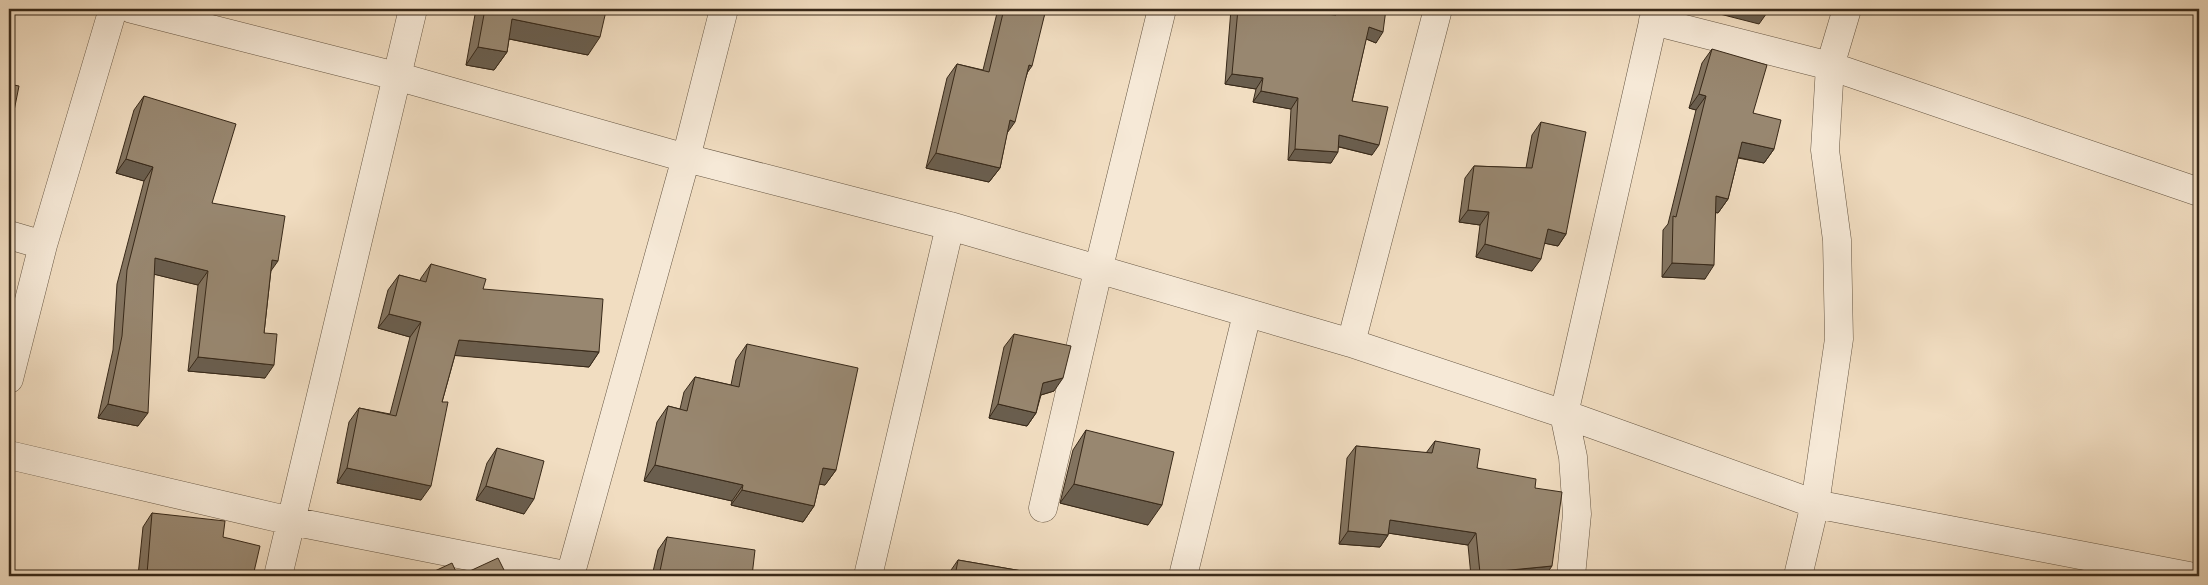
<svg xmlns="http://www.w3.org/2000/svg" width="2208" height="585" font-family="'Libre Caslon Text',serif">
  <rect width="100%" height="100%" fill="#f1ddc1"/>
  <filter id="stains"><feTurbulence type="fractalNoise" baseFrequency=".004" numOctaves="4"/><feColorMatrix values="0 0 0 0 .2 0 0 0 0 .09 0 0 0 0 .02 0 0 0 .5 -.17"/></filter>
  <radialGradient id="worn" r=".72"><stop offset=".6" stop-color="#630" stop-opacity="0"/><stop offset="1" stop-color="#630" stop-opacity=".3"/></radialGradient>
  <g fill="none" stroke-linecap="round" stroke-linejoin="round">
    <defs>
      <path id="minor" d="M 132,9 L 396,76 L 686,158 L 950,226 L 1351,343 L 1564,414 L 1815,504 L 2189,576
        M 1653,21 L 1830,66 L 2199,192
        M 9,235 L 43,245
        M 1351,343 L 1438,9
        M 9,379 L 43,245 L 113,9
        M 9,455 L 291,521 L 570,576
        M 1043,508 L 1098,271 L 1162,9
        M 278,576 L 413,9
        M 570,576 L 686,158 L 724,9
        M 868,576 L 950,226
        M 1183,576 L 1247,314
        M 1571,576 L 1577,514 L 1573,457 L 1564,414 L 1656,9
        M 1798,576 L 1815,504 L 1839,339 L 1837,240 L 1825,150 L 1830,66 L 1847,9"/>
    </defs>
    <use href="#minor" stroke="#665643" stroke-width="29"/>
    <use href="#minor" stroke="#f6e9d7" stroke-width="28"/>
  </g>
  <path fill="#837460" stroke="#382919" d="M 476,9 L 595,9 L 588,55 L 509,39 L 507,52 L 494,70 L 466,65 Z
    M 998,9 L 1046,9 L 1027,74 L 1007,133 L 1000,168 L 989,182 L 926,168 L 947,78 L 957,64 L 983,70 Z
    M 1231,9 L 1273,9 L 1331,14 L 1332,9 L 1386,9 L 1376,43 L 1366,39 L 1352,101 L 1372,155 L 1339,147 L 1331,163 L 1288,160 L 1291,109 L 1253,102 L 1256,89 L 1225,84 Z
    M 1712,49 L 1753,113 L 1774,149 L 1764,163 L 1738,158 L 1728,199 L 1718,213 L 1716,212 L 1705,279 L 1662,277 L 1663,230 L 1668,224 L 1696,110 L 1689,108 L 1702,63 Z
    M 144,96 L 212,203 L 271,270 L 264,333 L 265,378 L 188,371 L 198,285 L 154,274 L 138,426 L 98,418 L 113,350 L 117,284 L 144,181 L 116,173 L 134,110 Z
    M 1541,122 L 1566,234 L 1558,246 L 1544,243 L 1532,271 L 1476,257 L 1480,225 L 1459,222 L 1465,178 L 1474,166 L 1526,168 L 1532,135 Z
    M 431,264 L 483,289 L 599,352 L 589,367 L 455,355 L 442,402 L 421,500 L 337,483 L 349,422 L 359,408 L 390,414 L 410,337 L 378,328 L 388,290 L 399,275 L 420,281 L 421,278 Z
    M 1014,334 L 1054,391 L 1041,395 L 1036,413 L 1027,426 L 989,418 L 1004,347 Z
    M 747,344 L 836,470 L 825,485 L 819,484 L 814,506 L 803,522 L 731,505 L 732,501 L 644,481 L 657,422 L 668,406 L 680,409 L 684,392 L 695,377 L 731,385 L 736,360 Z
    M 1086,430 L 1148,525 L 1060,503 L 1073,450 Z
    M 1435,441 L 1477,468 L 1535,488 L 1545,576 L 1471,576 L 1468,545 L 1388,533 L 1388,535 L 1380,547 L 1339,544 L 1347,458 L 1356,446 L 1426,453 Z
    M 497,448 L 524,514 L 476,500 L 487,463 Z
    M 152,513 L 223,537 L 253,576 L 138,576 L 143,527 Z
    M 667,537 L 752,576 L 652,576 L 658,550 Z
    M 958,560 L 1051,576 L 948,576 L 949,573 Z"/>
  <path fill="#6a5e4e" stroke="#382919" d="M 1714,9 L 1766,9 L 1769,10 L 1759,24 L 1712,12 Z
    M 512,19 L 600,37 L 588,55 L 500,37 Z
    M 1369,27 L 1383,32 L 1376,43 L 1362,37 Z
    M 478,47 L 507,52 L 494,70 L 466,65 Z
    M 1029,65 L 1032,66 L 1022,80 Z
    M 1232,74 L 1263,78 L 1256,89 L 1225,84 Z
    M 1261,91 L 1298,98 L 1291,109 L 1253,102 Z
    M 1699,94 L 1706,96 L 1696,110 L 1689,108 Z
    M 1010,120 L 1015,122 L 1005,136 Z
    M 1339,135 L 1379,145 L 1372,155 L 1332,145 Z
    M 1742,142 L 1774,149 L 1764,163 L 1732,156 Z
    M 1295,149 L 1338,152 L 1331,163 L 1288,160 Z
    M 936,153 L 1000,168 L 989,182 L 926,168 Z
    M 126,159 L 153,167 L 144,181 L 116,173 Z
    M 1716,196 L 1728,199 L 1718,213 L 1706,210 Z
    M 1468,210 L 1489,212 L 1480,225 L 1459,222 Z
    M 1548,229 L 1566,234 L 1558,246 L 1539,242 Z
    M 1485,244 L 1541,259 L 1532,271 L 1476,257 Z
    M 155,258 L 208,271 L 198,285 L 145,272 Z
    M 272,260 L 278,261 L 268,275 Z
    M 1672,263 L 1714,265 L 1705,279 L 1662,277 Z
    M 389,314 L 421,322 L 410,337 L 378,328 Z
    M 459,340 L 599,352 L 589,367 L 449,355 Z
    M 198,357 L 274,365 L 265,378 L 188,371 Z
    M 1063,378 L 1054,391 L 1034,397 L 1043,383 Z
    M 108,404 L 148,413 L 138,426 L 98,418 Z
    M 998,404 L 1036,413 L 1027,426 L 989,418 Z
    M 655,465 L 743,485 L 732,501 L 644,481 Z
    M 347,468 L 431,486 L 421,500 L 337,483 Z
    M 823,468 L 836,470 L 825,485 L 812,483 Z
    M 1074,484 L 1162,505 L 1148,525 L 1060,503 Z
    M 486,486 L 534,499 L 524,514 L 476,500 Z
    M 742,490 L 814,506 L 803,522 L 731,505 Z
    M 1390,520 L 1476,533 L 1468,545 L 1381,532 Z
    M 1348,531 L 1388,535 L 1380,547 L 1339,544 Z
    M 1552,566 L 1545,576 L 1478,576 L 1480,573 Z
    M 147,574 L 156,576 L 145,576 Z"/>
  <path fill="#988770" stroke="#382919" d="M 485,9 L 595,9 L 606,11 L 600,37 L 512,19 L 507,52 L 478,47 Z
    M 1004,9 L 1046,9 L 1032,66 L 1029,65 L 1015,122 L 1010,120 L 1000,168 L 936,153 L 957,64 L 989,72 Z
    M 1238,9 L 1273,9 L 1336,15 L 1337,9 L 1386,9 L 1383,32 L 1369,27 L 1352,101 L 1388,107 L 1379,145 L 1339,135 L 1338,152 L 1295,149 L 1298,98 L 1261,91 L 1263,78 L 1232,74 Z
    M 1712,49 L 1767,65 L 1753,113 L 1781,120 L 1774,149 L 1742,142 L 1728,199 L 1716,196 L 1714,265 L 1672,263 L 1673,216 L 1676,217 L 1706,96 L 1699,94 Z
    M 9,84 L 19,86 L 9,136 Z
    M 144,96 L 236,124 L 212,203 L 285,216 L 278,261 L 272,260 L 264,333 L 277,334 L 274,365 L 198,357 L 208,271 L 155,258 L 148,413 L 108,404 L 122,336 L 127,270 L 153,167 L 126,159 Z
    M 1541,122 L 1586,132 L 1566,234 L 1548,229 L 1541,259 L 1485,244 L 1489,212 L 1468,210 L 1474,166 L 1532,168 Z
    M 431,264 L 486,279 L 483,289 L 603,299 L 599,352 L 459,340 L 442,402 L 448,402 L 431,486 L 347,468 L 359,408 L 396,416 L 421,322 L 389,314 L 399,275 L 426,282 Z
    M 1014,334 L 1071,346 L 1063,378 L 1043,383 L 1036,413 L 998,404 Z
    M 747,344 L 858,368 L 836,470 L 823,468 L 814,506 L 742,490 L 743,485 L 655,465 L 668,406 L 687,411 L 695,377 L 739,387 Z
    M 1086,430 L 1174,452 L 1162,505 L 1074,484 Z
    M 1435,441 L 1480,449 L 1477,468 L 1536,479 L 1535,488 L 1562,492 L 1552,566 L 1480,573 L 1476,533 L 1390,520 L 1388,535 L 1348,531 L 1356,446 L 1432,453 Z
    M 497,448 L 544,461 L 534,499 L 486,486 Z
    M 152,513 L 225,521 L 223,537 L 260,546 L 253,576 L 156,576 L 147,574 Z
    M 667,537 L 755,550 L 752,576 L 659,576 Z
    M 498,558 L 507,576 L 459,576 Z
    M 958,560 L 1051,576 L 955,576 Z
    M 452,563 L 458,576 L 424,576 Z"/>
  <rect width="2208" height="585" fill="none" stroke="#f1ddc1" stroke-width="30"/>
  <rect x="10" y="10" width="2188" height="565" fill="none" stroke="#382919" stroke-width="2.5"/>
  <rect x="15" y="15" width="2178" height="555" fill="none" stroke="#382919"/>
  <rect width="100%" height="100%" filter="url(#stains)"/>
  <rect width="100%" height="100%" fill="url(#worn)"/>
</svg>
